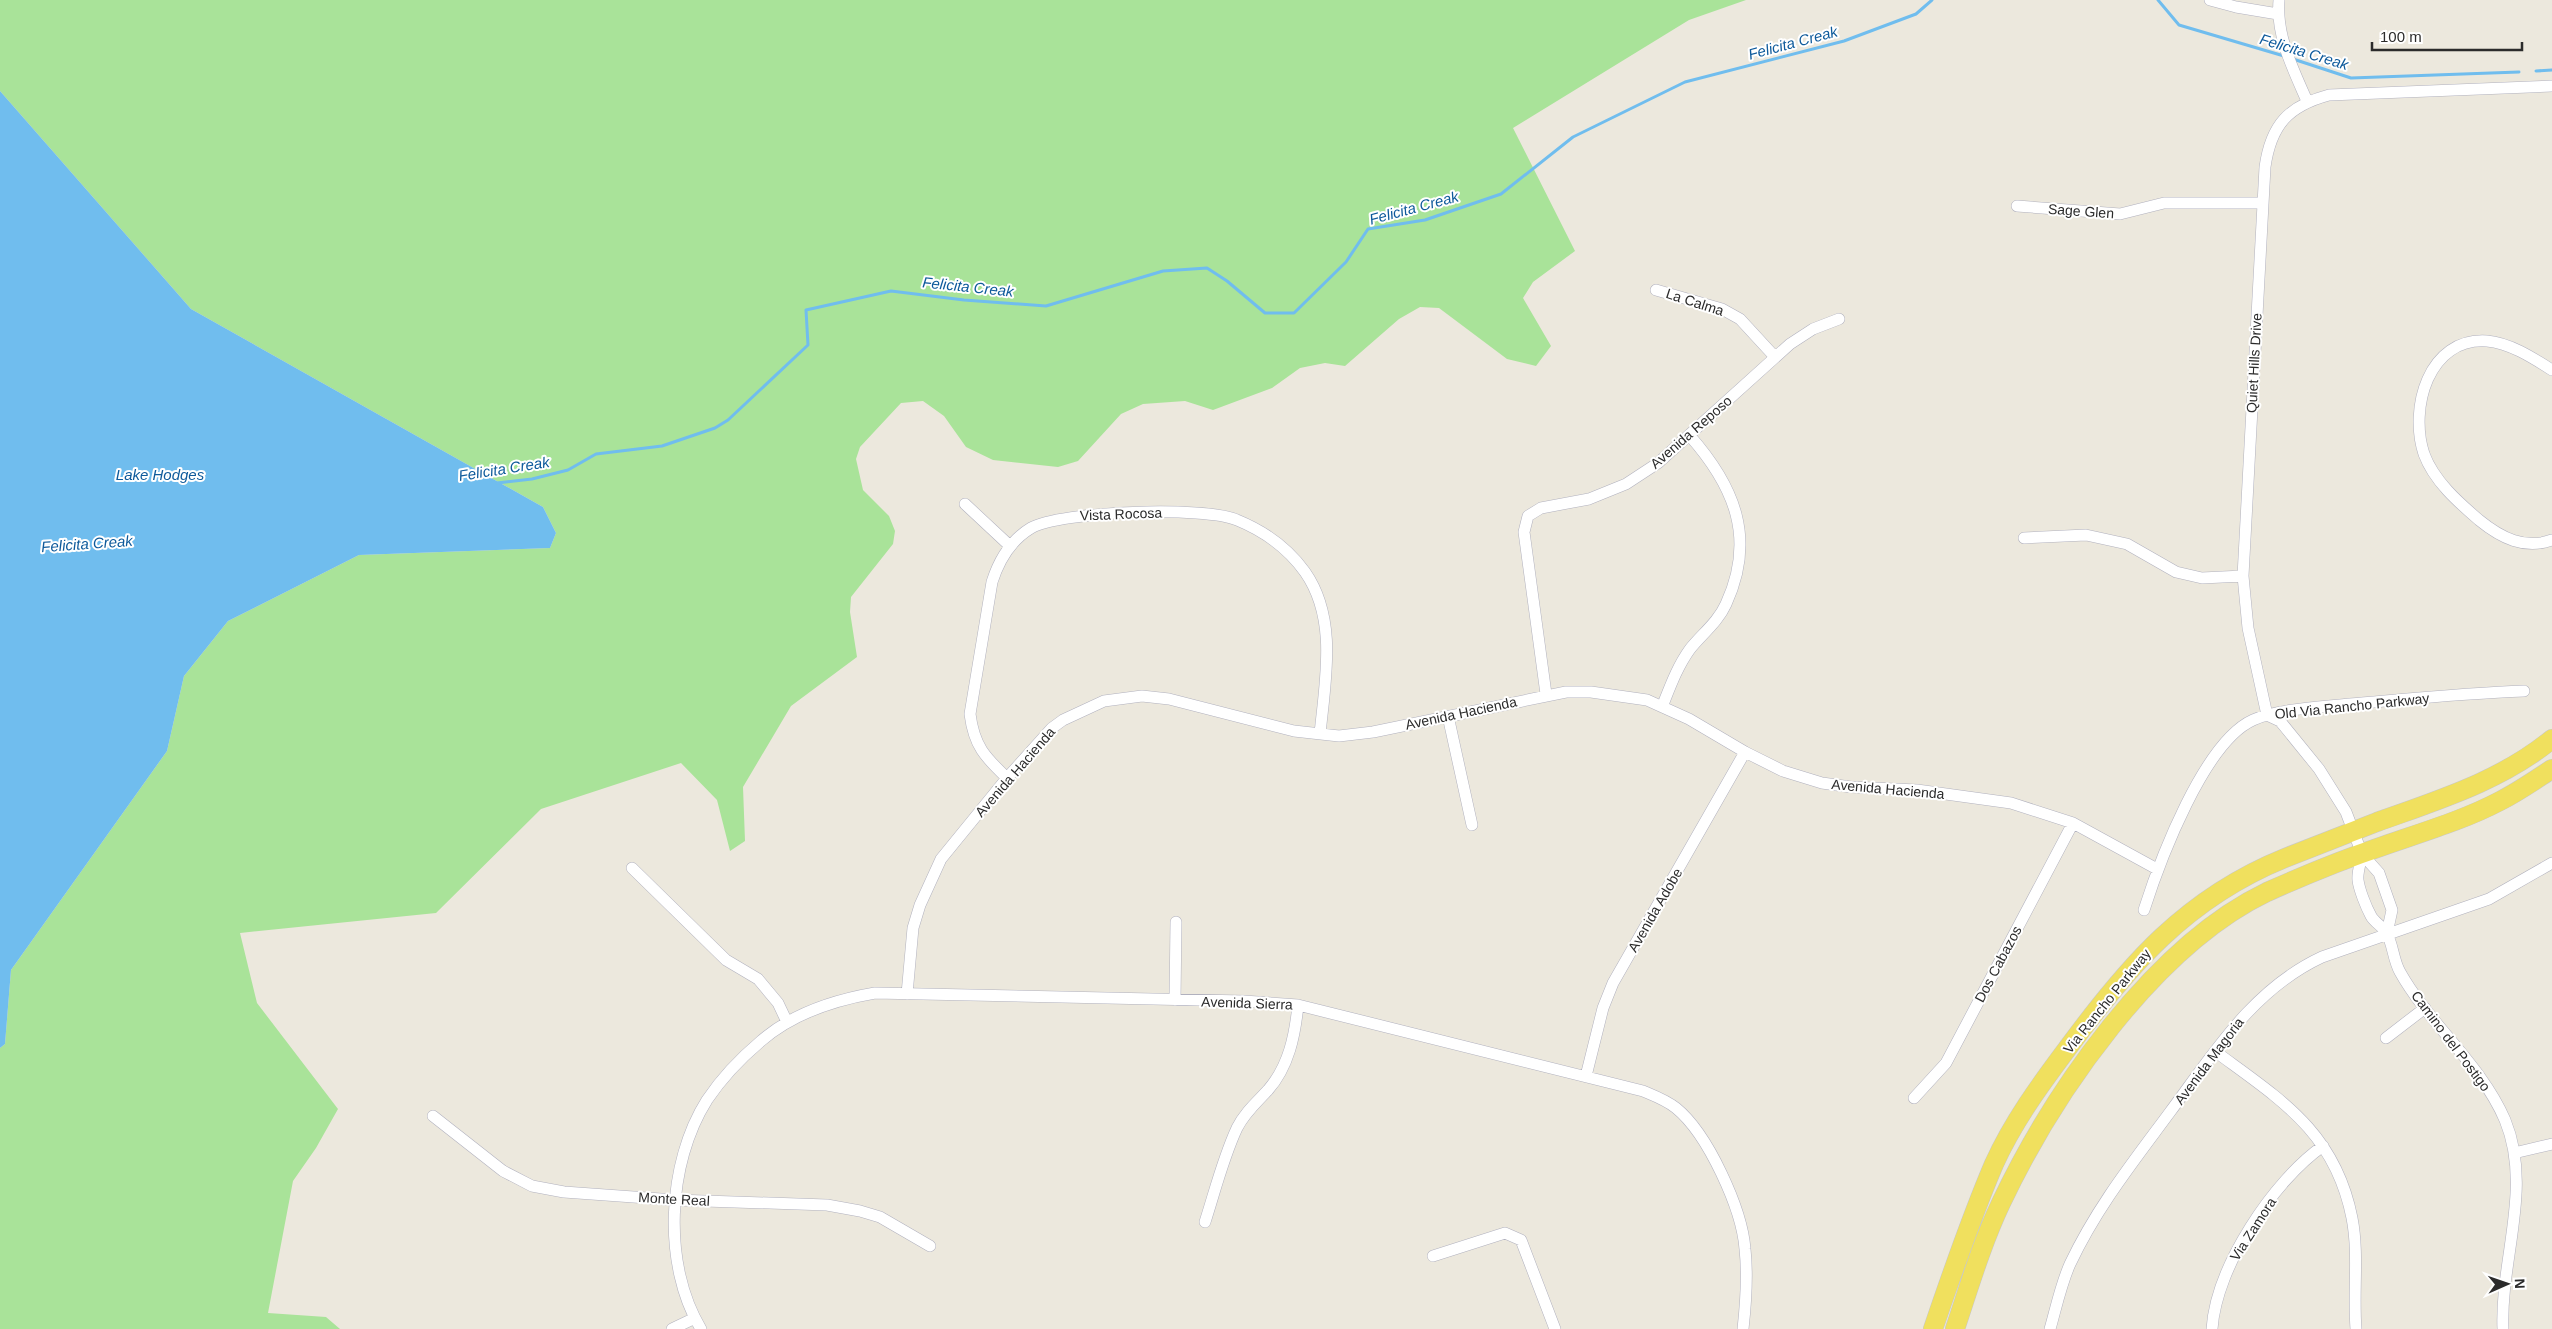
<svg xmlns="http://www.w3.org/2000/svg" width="2552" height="1329" font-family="Helvetica,sans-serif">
  <rect width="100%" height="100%" fill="#ece8dd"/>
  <path fill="#a9e399" d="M 0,0 L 1746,0 L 1689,20 L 1513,128 L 1575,251 L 1533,282 L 1523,298 L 1551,346 L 1536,366 L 1507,359 L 1439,308 L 1420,307 L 1399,319 L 1345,366 L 1325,363 L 1300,368 L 1272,388 L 1213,410 L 1185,401 L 1143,404 L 1121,414 L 1078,461 L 1058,467 L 993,460 L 966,447 L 944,416 L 923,401 L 901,403 L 860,447 L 856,459 L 863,490 L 889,516 L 895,531 L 893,544 L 851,597 L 850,612 L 857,657 L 791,706 L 743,787 L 745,841 L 730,851 L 717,800 L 681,763 L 541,809 L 436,913 L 240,933 L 257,1003 L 338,1109 L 316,1148 L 293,1181 L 268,1313 L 326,1317 L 340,1329 L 0,1329 L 0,1048 L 5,1044 L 11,970 L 167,751 L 184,676 L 228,621 L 359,555 L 550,548 L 556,533 L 543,507 L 191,309 L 0,91 Z"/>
  <path fill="#70bdee" d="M 0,91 L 191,309 L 543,507 L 556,533 L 550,548 L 359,555 L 228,621 L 184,676 L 167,751 L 11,970 L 5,1044 L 0,1048 Z"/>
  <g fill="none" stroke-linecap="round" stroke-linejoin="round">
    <path stroke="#70bdee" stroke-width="3" d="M 2158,0 L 2179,25 L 2284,56
      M 2293,59 L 2351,78 L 2519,72
      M 2536,71 L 2552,70
      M 497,483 L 532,479 L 568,470 L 596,454 L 662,446 L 715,428 L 728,420 L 808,345 L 806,310 L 891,291 L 964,300 L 1046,306 L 1163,271 L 1207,268 L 1227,281 L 1265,313 L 1294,313 L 1346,262 L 1368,229 L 1425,220 L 1501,194 L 1573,137 L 1685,82 L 1844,41 L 1916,14 L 1932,0"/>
    <defs>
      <path id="minor" d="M 2210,0 L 2236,7 L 2278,14
        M 2279,0 C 2276,36 2293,69 2307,101
        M 2017,206 L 2120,214 L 2164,203 L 2263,203
        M 1656,290 L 1722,309 L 1740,319 L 1775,357
        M 2552,370 C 2533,358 2510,343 2487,341 C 2428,337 2409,409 2424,454 C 2434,481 2458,502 2479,520 C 2501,538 2525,550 2552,540
        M 965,504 L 1010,546
        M 2024,538 L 2086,535 L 2127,544 L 2176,572 L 2202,578 L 2243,576
        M 1546,694 L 1524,532 L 1528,516 L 1541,508 L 1589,499 L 1626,484 L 1658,463 L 1790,344 L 1813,329 L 1839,319
        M 1662,707 C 1670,687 1677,667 1690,649 C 1702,634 1718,622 1726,604 C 1756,539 1735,487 1690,436
        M 1448,716 L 1472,825
        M 1007,778 C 985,757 974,746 970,714 L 992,582 C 999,560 1011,540 1031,528 C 1060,511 1206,506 1237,520 C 1264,531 1287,547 1305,572 C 1338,619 1325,681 1320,734
        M 2362,854 C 2361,862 2357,872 2358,880 C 2359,889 2366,907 2371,916 C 2374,922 2382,926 2386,932 C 2393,943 2393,960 2400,972 C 2429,1024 2481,1064 2505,1120 C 2533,1188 2500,1259 2503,1329
        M 632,868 L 726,960 L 758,979 L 778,1003 L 787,1022
        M 2144,910 C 2160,860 2204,742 2253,720 C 2277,709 2324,707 2350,704 C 2408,699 2466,693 2524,691
        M 2387,933 L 2392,910 L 2379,873 L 2362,854 L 2346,812 L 2319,769 L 2280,721 L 2267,715 L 2248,628 L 2243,576 L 2265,167 C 2271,125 2288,106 2329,95 L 2552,86
        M 907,994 L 913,928 L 920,905 L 941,859 L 1007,778 L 1052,728 L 1063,720 L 1104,701 L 1142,696 L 1169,699 L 1294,731 L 1339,736 L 1373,732 L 1566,692 L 1591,692 L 1647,700 L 1689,719 L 1745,752 L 1783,771 L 1822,783 L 1851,787 L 1917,790 L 2011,803 L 2073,823 L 2157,869
        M 1175,1000 L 1176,922
        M 2386,1038 L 2425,1008
        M 2216,1052 C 2281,1100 2335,1132 2352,1218 C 2359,1254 2353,1292 2356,1329
        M 1586,1076 L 1603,1008 L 1613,983 L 1745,752
        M 1914,1098 L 1946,1063 L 2073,823
        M 433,1116 L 503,1171 L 532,1186 L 564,1192 L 675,1200 L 827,1205 L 860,1211 L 880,1217 L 930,1246
        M 2514,1153 L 2552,1144
        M 1205,1222 C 1215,1191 1223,1158 1237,1128 C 1245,1112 1257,1102 1268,1090 C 1289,1066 1295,1035 1298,1005
        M 1433,1256 L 1505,1233 L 1521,1240 L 1555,1329
        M 672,1329 L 695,1318
        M 701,1329 C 662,1265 667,1163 707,1100 C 721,1079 742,1057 761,1041 C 793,1013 834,1000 875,993 L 1244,1001 L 1298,1005 L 1643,1091 C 1655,1096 1666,1100 1676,1108 C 1708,1134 1742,1209 1745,1249 C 1748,1276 1746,1302 1743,1329
        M 2050,1329 C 2056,1308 2061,1284 2070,1264 C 2097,1207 2133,1162 2170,1112 C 2214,1053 2253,989 2322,957 L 2489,899 L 2552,863
        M 2212,1329 C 2216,1267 2273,1181 2323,1146"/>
      <path id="primary" d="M 1933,1329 C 1952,1273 1971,1218 1994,1164 C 2013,1122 2040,1085 2067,1049 C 2128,966 2186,898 2285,858 C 2315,846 2346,834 2377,822 C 2438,800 2501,781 2552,739
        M 1955,1329 C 1969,1287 1982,1243 2001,1203 C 2053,1093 2154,946 2267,892 C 2305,875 2344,859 2383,846 C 2423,832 2464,820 2500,801 C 2518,792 2535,780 2552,769"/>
    </defs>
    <use href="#minor" stroke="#b1b1be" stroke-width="12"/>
    <use href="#primary" stroke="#c8c8c8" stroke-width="20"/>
    <use href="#minor" stroke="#fff" stroke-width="11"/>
    <use href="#primary" stroke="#f0e05e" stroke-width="19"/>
  </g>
  <g text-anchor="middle" stroke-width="4" stroke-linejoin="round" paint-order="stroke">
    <g font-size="14" fill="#2b2b2b" stroke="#fff">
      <text transform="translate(2081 211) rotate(4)" y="5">Sage Glen</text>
      <text transform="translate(1695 302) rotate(18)" y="5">La Calma</text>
      <text transform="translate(2254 363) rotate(-87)" y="5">Quiet Hills Drive</text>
      <text transform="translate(1691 432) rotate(-41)" y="5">Avenida Reposo</text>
      <text transform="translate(1121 514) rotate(-2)" y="5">Vista Rocosa</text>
      <text transform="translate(2352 706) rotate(-6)" y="5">Old Via Rancho Parkway</text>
      <text transform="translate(1461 713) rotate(-12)" y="5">Avenida Hacienda</text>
      <text transform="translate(1015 772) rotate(-49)" y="5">Avenida Hacienda</text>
      <text transform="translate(1888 789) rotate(5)" y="5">Avenida Hacienda</text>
      <text transform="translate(1655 910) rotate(-60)" y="5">Avenida Adobe</text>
      <text transform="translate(1998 964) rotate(-62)" y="5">Dos Cabazos</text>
      <text transform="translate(2107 1001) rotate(-51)" y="5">Via Rancho Parkway</text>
      <text transform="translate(1247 1003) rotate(2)" y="5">Avenida Sierra</text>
      <text transform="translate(2451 1041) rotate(53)" y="5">Camino del Postigo</text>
      <text transform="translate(2209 1061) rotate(-53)" y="5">Avenida Magoria</text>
      <text transform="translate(674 1199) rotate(3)" y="5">Monte Real</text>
      <text transform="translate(2253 1229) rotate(-57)" y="5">Via Zamora</text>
    </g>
    <g font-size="15" font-style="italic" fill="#0e5a9b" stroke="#fff">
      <text transform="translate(1793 43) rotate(-15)" y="5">Felicita Creak</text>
      <text transform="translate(2304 52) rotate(17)" y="5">Felicita Creak</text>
      <text transform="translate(1414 208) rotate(-15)" y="5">Felicita Creak</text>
      <text transform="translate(968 287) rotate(6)" y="5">Felicita Creak</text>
      <text transform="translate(504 469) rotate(-9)" y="5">Felicita Creak</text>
      <text x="160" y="480">Lake Hodges</text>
      <text transform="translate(87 544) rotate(-4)" y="5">Felicita Creak</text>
    </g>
  </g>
  <g transform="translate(2507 1284) rotate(88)" stroke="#ffffff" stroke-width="4" paint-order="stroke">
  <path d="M0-4L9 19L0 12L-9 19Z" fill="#2b2b2b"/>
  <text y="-8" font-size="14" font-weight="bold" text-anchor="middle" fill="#2b2b2b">N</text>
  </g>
  <path d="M2372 42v8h150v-8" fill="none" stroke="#2b2b2b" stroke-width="2.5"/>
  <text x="2380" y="42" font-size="15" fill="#2b2b2b" stroke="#ffffff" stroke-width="4" paint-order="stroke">100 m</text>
</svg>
